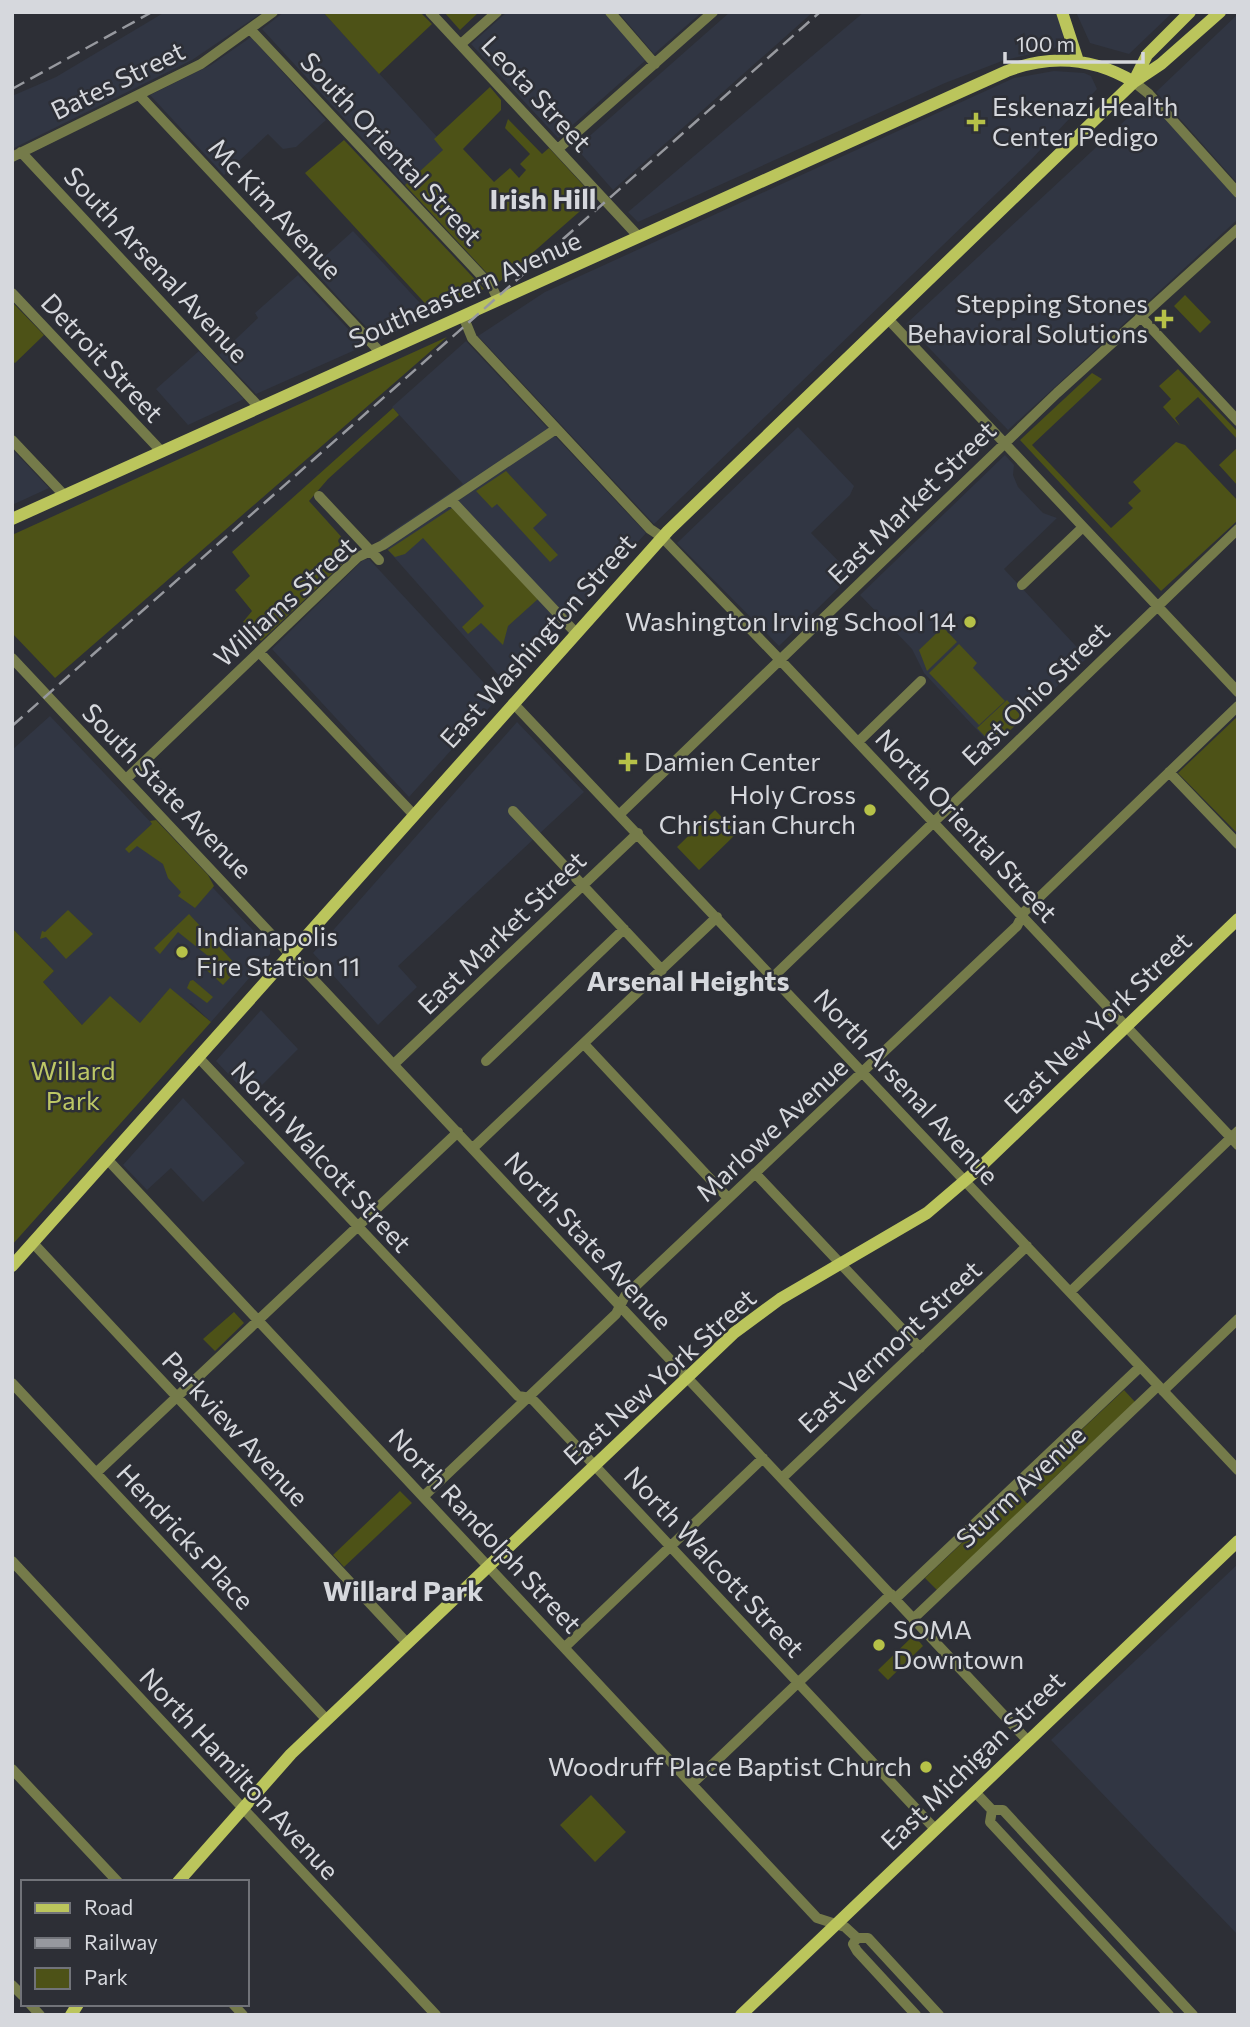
<svg xmlns="http://www.w3.org/2000/svg" width="1250" height="2027" font-family="Commissioner,sans-serif">
  <rect width="100%" height="100%" fill="#2d2f36"/>
  <path fill="#313643" d="M 165,12 L 263,12 L 192,60 L 12,149 L 12,96 L 56,77 Z
    M 284,12 L 323,12 L 448,149 L 408,188 L 262,29 Z
    M 507,12 L 605,12 L 647,59 L 558,138 L 471,44 Z
    M 618,12 L 702,12 L 654,54 Z
    M 730,12 L 813,12 L 613,190 L 576,148 Z
    M 864,12 L 1057,12 L 1064,29 L 1063,39 L 1062,44 L 1055,48 L 1002,61 L 945,83 L 638,222 L 628,212 Z
    M 1076,12 L 1173,12 L 1129,54 L 1090,43 Z
    M 1238,14 L 1238,184 L 1156,92 Z
    M 251,37 L 326,120 L 296,147 L 283,149 L 268,134 L 224,175 L 150,95 L 211,65 Z
    M 1054,71 L 1084,73 L 1091,76 L 1097,89 L 1028,163 L 654,524 L 478,336 L 545,292 L 1014,78 Z
    M 1148,99 L 1238,200 L 1238,219 L 1008,430 L 906,324 Z
    M 353,231 L 384,264 L 431,315 L 379,340 L 344,304 L 312,268 Z
    M 298,275 L 364,346 L 256,394 L 219,355 L 258,318 L 255,313 Z
    M 466,341 L 646,533 L 508,686 L 379,540 L 463,484 L 392,407 Z
    M 199,351 L 244,399 L 188,425 L 156,389 Z
    M 798,427 L 854,486 L 850,495 L 811,533 L 852,575 L 779,646 L 677,543 Z
    M 12,449 L 49,488 L 12,505 Z
    M 1005,455 L 1014,465 L 1013,475 L 1018,487 L 1043,513 L 1057,518 L 1004,569 L 1087,658 L 993,747 L 924,673 L 912,649 L 860,595 Z
    M 369,559 L 498,698 L 409,797 L 272,649 L 363,560 Z
    M 50,716 L 270,948 L 270,954 L 211,1022 L 191,1003 L 140,1023 L 82,1025 L 43,982 L 54,971 L 12,928 L 12,750 Z
    M 517,722 L 584,792 L 398,966 L 417,987 L 378,1025 L 313,953 Z
    M 261,1010 L 298,1049 L 250,1097 L 216,1061 Z
    M 183,1098 L 245,1163 L 203,1202 L 171,1168 L 147,1190 L 123,1165 Z
    M 1238,1564 L 1238,1935 L 1051,1740 Z"/>
  <path fill="#4d5217" d="M 323,12 L 420,12 L 432,24 L 379,74 Z
    M 444,12 L 479,12 L 460,30 Z
    M 490,87 L 501,100 L 501,110 L 463,149 L 494,182 L 510,168 L 519,178 L 526,170 L 520,164 L 530,154 L 505,128 L 508,119 L 542,154 L 549,148 L 595,198 L 497,284 L 405,185 L 443,150 L 434,139 Z
    M 344,140 L 484,289 L 433,312 L 305,173 Z
    M 1185,295 L 1211,322 L 1200,333 L 1174,306 Z
    M 12,302 L 44,335 L 15,363 L 12,361 Z
    M 447,337 L 55,678 L 12,633 L 12,535 Z
    M 1178,369 L 1238,432 L 1238,440 L 1198,397 L 1175,418 L 1180,426 L 1163,407 L 1171,399 L 1159,386 Z
    M 1092,373 L 1102,379 L 1032,445 L 1111,528 L 1133,508 L 1128,503 L 1141,491 L 1133,482 L 1176,442 L 1185,445 L 1238,501 L 1238,520 L 1161,591 L 1020,440 Z
    M 393,408 L 399,415 L 328,479 L 309,501 L 355,552 L 261,641 L 243,622 L 252,611 L 235,590 L 250,576 L 232,552 Z
    M 1238,447 L 1238,486 L 1219,465 Z
    M 506,471 L 547,515 L 533,528 L 558,555 L 550,562 L 497,504 L 492,508 L 476,491 Z
    M 452,508 L 538,599 L 508,626 L 503,645 L 481,623 L 468,634 L 462,627 L 484,606 L 423,538 L 405,554 L 395,557 L 388,550 Z
    M 943,627 L 957,642 L 927,671 L 919,650 Z
    M 959,644 L 977,663 L 973,668 L 1005,701 L 979,725 L 929,673 Z
    M 1007,700 L 1023,718 L 994,746 L 977,728 Z
    M 1238,716 L 1238,834 L 1178,773 Z
    M 715,810 L 737,833 L 699,870 L 677,847 Z
    M 156,820 L 208,875 L 214,886 L 195,908 L 178,896 L 181,892 L 168,878 L 163,864 L 137,846 L 129,853 L 125,849 L 152,824 L 150,821 Z
    M 68,910 L 93,934 L 66,959 L 46,937 L 40,939 L 42,931 L 45,932 Z
    M 189,914 L 239,968 L 223,985 L 201,965 L 208,956 L 178,932 L 160,954 L 154,948 Z
    M 12,928 L 54,971 L 43,982 L 82,1025 L 110,996 L 140,1023 L 170,988 L 211,1022 L 12,1245 Z
    M 193,980 L 213,997 L 207,1003 L 187,988 L 190,981 Z
    M 234,1312 L 244,1323 L 215,1351 L 203,1339 Z
    M 1124,1390 L 1135,1402 L 1041,1490 L 1032,1487 L 1029,1479 Z
    M 400,1491 L 412,1503 L 344,1567 L 333,1555 Z
    M 1016,1492 L 1028,1504 L 937,1590 L 925,1578 Z
    M 914,1635 L 923,1646 L 888,1680 L 878,1670 Z
    M 591,1795 L 626,1832 L 595,1862 L 560,1825 Z"/>
  <g fill="none" stroke-linecap="round" stroke-linejoin="round">
    <path stroke="#757b4a" stroke-width="10" d="M 430,12 L 638,236
      M 610,12 L 655,64
      M 250,29 L 492,287 L 498,300
      M 461,44 L 497,12
      M 1134,82 L 1149,94 L 1238,193
      M 139,95 L 381,353
      M 558,149 L 713,12
      M 21,152 L 259,407
      M 12,157 L 201,64 L 273,12
      M 12,293 L 162,452
      M 463,316 L 472,338 L 650,529 L 662,537 L 783,663 L 1238,1145
      M 1140,316 L 1238,421
      M 889,320 L 1238,692
      M 12,440 L 64,495
      M 319,496 L 379,560
      M 451,500 L 576,633
      M 1022,585 L 1083,527
      M 259,652 L 414,815
      M 12,658 L 1028,1741
      M 513,703 L 1238,1470
      M 858,742 L 921,681
      M 1169,772 L 1238,844
      M 126,779 L 358,557 L 383,545 L 556,429
      M 513,811 L 662,970
      M 620,814 L 1057,393 L 1238,229
      M 773,977 L 1238,529
      M 584,1044 L 728,1198
      M 198,1057 L 518,1396 L 531,1398 L 536,1403 L 935,1829
      M 486,1061 L 624,929
      M 394,1064 L 638,833
      M 473,1148 L 717,917
      M 107,1159 L 817,1918 L 845,1927 L 857,1938 L 868,1938 L 939,2015
      M 755,1173 L 920,1348
      M 33,1243 L 407,1643
      M 1070,1292 L 1238,1131
      M 12,1383 L 327,1720
      M 1163,1391 L 1238,1319
      M 96,1473 L 458,1132
      M 782,1478 L 1027,1246
      M 424,1496 L 616,1314 L 625,1296 L 1017,926 L 1024,912 L 1238,706
      M 12,1561 L 436,2015
      M 895,1599 L 1140,1367
      M 913,1619 L 1158,1386
      M 565,1647 L 763,1458
      M 12,1769 L 118,1882
      M 692,1784 L 891,1594
      M 975,1792 L 992,1810 L 1003,1810 L 1193,2015
      M 992,1810 L 990,1822 L 1169,2015
      M 857,1938 L 853,1944 L 857,1951 L 916,2015
      M 12,1985 L 23,1996
      M 30,2004 L 40,2015
      M 233,2004 L 243,2015"/>
    <path stroke="#bbc55c" stroke-width="12" d="M 1062,12 L 1078,61
      M 1134,81 L 1147,55 L 1190,12
      M 12,519 L 1007,71 C 1051,54 1094,58 1134,82
      M 12,1266 L 668,531 L 1134,82 L 1161,64 L 1220,12
      M 178,1882 L 291,1754 L 734,1333 L 780,1299 L 927,1213 L 975,1172 L 1238,919
      M 71,2015 L 78,2004
      M 741,2015 L 1238,1541"/>
    <path stroke="#97999f" stroke-width="2.5" stroke-dasharray="14 7" stroke-linecap="butt" d="M 12,89 L 152,12
      M 12,726 L 820,12"/>
  </g>
  <g fill="#b6c148" stroke="#2d2f36" stroke-width="2.5">
    <path d="M972.5 111.5h7v7h7v7h-7v7h-7v-7h-7v-7h7z"/>
    <path d="M1160.5 308.5h7v7h7v7h-7v7h-7v-7h-7v-7h7z"/>
    <circle cx="970" cy="622" r="7"/>
    <path d="M624.5 751.5h7v7h7v7h-7v7h-7v-7h-7v-7h7z"/>
    <circle cx="870" cy="810" r="7"/>
    <circle cx="182" cy="952" r="7"/>
    <circle cx="879" cy="1645" r="7"/>
    <circle cx="926" cy="1767" r="7"/>
  </g>
  <g text-anchor="middle" stroke-width="5" stroke-linejoin="round" paint-order="stroke">
    <g font-size="26" fill="#d6d8dd" stroke="#2d2f36">
      <text transform="translate(118 81) rotate(-26)" y="9">Bates Street</text>
      <text transform="translate(536 94) rotate(47)" y="9">Leota Street</text>
      <text transform="translate(391 149) rotate(47)" y="9">South Oriental Street</text>
      <text transform="translate(275 209) rotate(47)" y="9">Mc Kim Avenue</text>
      <text transform="translate(156 265) rotate(47)" y="9">South Arsenal Avenue</text>
      <text transform="translate(465 290) rotate(-24)" y="9">Southeastern Avenue</text>
      <text transform="translate(102 358) rotate(47)" y="9">Detroit Street</text>
      <text transform="translate(912 503) rotate(-44)" y="9">East Market Street</text>
      <text transform="translate(285 602) rotate(-42)" y="9">Williams Street</text>
      <text transform="translate(538 641) rotate(-48)" y="9">East Washington Street</text>
      <text transform="translate(1036 694) rotate(-44)" y="9">East Ohio Street</text>
      <text transform="translate(167 791) rotate(46)" y="9">South State Avenue</text>
      <text transform="translate(966 826) rotate(47)" y="9">North Oriental Street</text>
      <text transform="translate(502 933) rotate(-44)" y="9">East Market Street</text>
      <text transform="translate(1098 1023) rotate(-44)" y="9">East New York Street</text>
      <text transform="translate(906 1087) rotate(47)" y="9">North Arsenal Avenue</text>
      <text transform="translate(772 1130) rotate(-43)" y="9">Marlowe Avenue</text>
      <text transform="translate(321 1157) rotate(47)" y="9">North Walcott Street</text>
      <text transform="translate(588 1241) rotate(47)" y="9">North State Avenue</text>
      <text transform="translate(890 1347) rotate(-43)" y="9">East Vermont Street</text>
      <text transform="translate(660 1377) rotate(-42)" y="9">East New York Street</text>
      <text transform="translate(235 1429) rotate(47)" y="9">Parkview Avenue</text>
      <text transform="translate(1021 1487) rotate(-43)" y="9">Sturm Avenue</text>
      <text transform="translate(485 1531) rotate(47)" y="9">North Randolph Street</text>
      <text transform="translate(185 1537) rotate(47)" y="9">Hendricks Place</text>
      <text transform="translate(714 1562) rotate(47)" y="9">North Walcott Street</text>
      <text transform="translate(973 1761) rotate(-44)" y="9">East Michigan Street</text>
      <text transform="translate(239 1774) rotate(47)" y="9">North Hamilton Avenue</text>
    </g>
    <g font-size="26" fill="#d6d8dd" stroke="#2d2f36" text-anchor="start">
      <text x="992" y="116">Eskenazi Health<tspan x="992" dy="30">Center Pedigo</tspan></text>
      <text x="1148" y="313" text-anchor="end">Stepping Stones<tspan x="1148" dy="30">Behavioral Solutions</tspan></text>
      <text x="956" y="631" text-anchor="end">Washington Irving School 14</text>
      <text x="644" y="771">Damien Center</text>
      <text x="856" y="804" text-anchor="end">Holy Cross<tspan x="856" dy="30">Christian Church</tspan></text>
      <text x="196" y="946">Indianapolis<tspan x="196" dy="30">Fire Station 11</tspan></text>
      <text x="893" y="1639">SOMA<tspan x="893" dy="30">Downtown</tspan></text>
      <text x="912" y="1776" text-anchor="end">Woodruff Place Baptist Church</text>
    </g>
    <g font-size="26" fill="#bdc765" stroke="#2d2f36">
      <text x="73" y="1080">Willard<tspan x="73" dy="30">Park</tspan></text>
    </g>
    <g font-size="28" font-weight="bold" fill="#d6d8dd" stroke="#2d2f36">
      <text x="543" y="209">Irish Hill</text>
      <text x="688" y="991">Arsenal Heights</text>
      <text x="403" y="1601">Willard Park</text>
    </g>
  </g>
  <rect width="1250" height="2027" fill="none" stroke="#d6d8dd" stroke-width="28"/>
  <rect x="21" y="1880" width="228" height="126" fill="#2d2f36" stroke="#717379" stroke-width="2"/>
  <rect x="35" y="1903" width="35" height="10" fill="#bbc55c" stroke="#717379" stroke-width="2"/>
  <text x="84" y="1915" font-size="21" fill="#d6d8dd">Road</text>
  <rect x="35" y="1938" width="35" height="10" fill="#97999f" stroke="#717379" stroke-width="2"/>
  <text x="84" y="1950" font-size="21" fill="#d6d8dd">Railway</text>
  <rect x="35" y="1968" width="35" height="21" fill="#4d5217" stroke="#717379" stroke-width="2"/>
  <text x="84" y="1985" font-size="21" fill="#d6d8dd">Park</text>
  <path d="M1005 52v10h138v-10" fill="none" stroke="#d6d8dd" stroke-width="3.5"/>
  <text x="1016" y="52" font-size="21" fill="#d6d8dd" stroke="#2d2f36" stroke-width="5" paint-order="stroke">100 m</text>
</svg>
